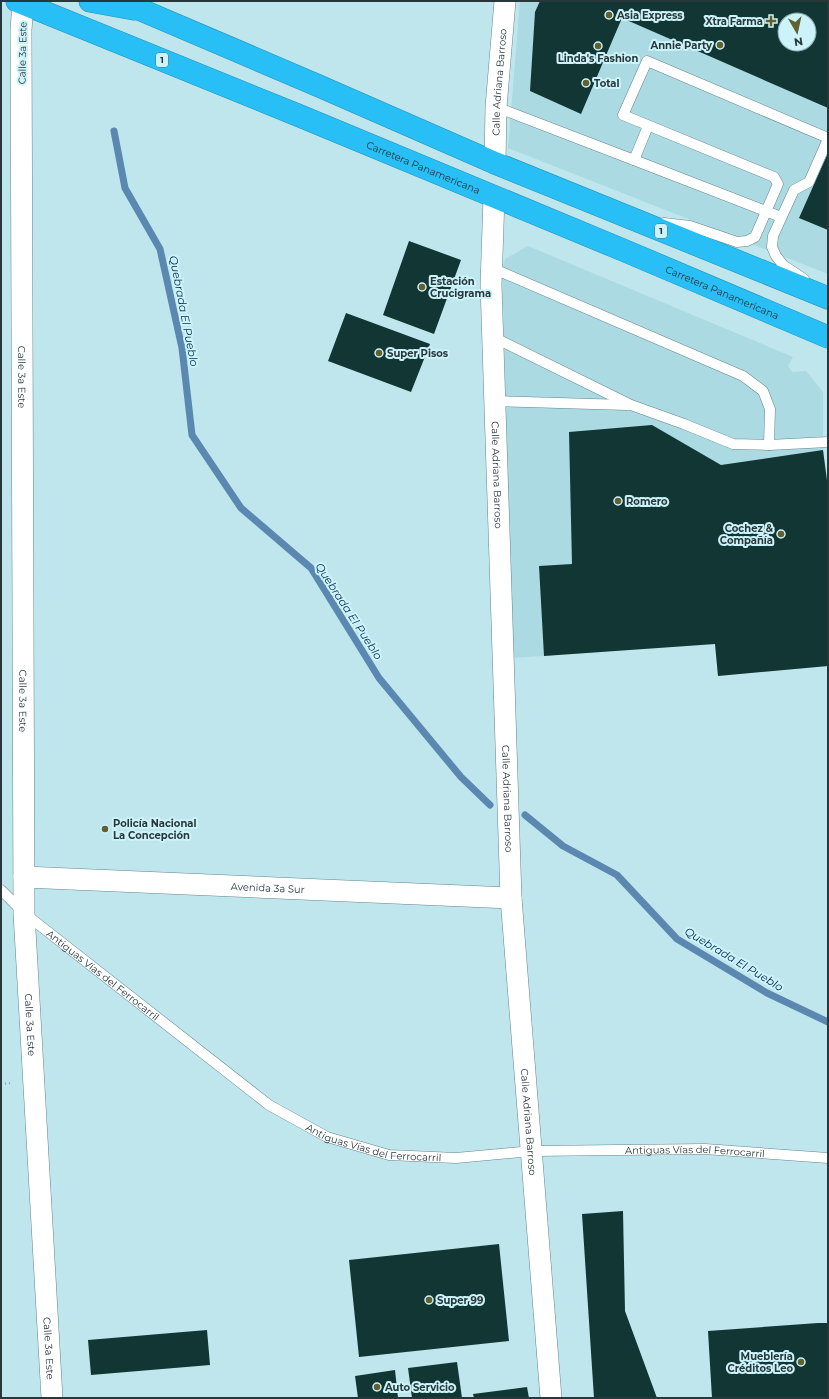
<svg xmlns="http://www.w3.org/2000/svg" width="829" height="1399" font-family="Montserrat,sans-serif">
  <rect width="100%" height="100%" fill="#bfe6ed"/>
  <path fill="#abdae2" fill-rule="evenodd" d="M 520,1 L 828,1 L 828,274 L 508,148 ZM 785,20 L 809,20 L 809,44 L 785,44 Z
    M 528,246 L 793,357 L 788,366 L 792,372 L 806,371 L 823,392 L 823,450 L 828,488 L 828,666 L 718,676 L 715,644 L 513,658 L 502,270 L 505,259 Z"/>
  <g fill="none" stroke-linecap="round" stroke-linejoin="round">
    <path stroke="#5a88b1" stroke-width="7" d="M 114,131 L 125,188 L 160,249 L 182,348 L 192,435 L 241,508 L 311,568 L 379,678 L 461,777 L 490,805
      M 525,815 L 563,846 L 617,875 L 677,939 L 767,993 L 828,1022"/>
  </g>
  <path fill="#123634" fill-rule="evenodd" d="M 540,1 L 828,1 L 828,108 L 622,18 L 581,114 L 530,91 L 535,12 ZM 785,20 L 809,20 L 809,44 L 785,44 Z
    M 828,153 L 828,230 L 799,218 Z
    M 409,241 L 461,260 L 434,334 L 383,315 Z
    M 346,313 L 430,344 L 411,392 L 328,361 Z
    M 652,425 L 721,465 L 823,450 L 828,488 L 828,666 L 718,676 L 715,644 L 544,656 L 539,566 L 572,564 L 569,432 Z
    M 623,1211 L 625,1311 L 657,1398 L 594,1398 L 582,1214 Z
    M 499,1244 L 509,1341 L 359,1357 L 349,1260 Z
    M 818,1323 L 828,1323 L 828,1398 L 712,1398 L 708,1331 Z
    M 207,1330 L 210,1365 L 91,1375 L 88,1340 Z
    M 457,1362 L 462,1398 L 412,1398 L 408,1368 Z
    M 395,1370 L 398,1398 L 358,1398 L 355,1376 Z
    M 527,1387 L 529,1398 L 474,1398 L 473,1394 Z"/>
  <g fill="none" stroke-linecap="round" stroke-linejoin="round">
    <defs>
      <g id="lane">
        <path d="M 496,107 L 634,160"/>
        <path d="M 648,126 L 634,160 L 781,217"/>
        <path d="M 664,223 L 690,226 L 737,242 L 747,241 L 755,237 L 778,184 L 774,177 L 623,115 L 647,61 L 828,138"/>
        <path d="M 492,268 L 743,376 L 763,391 L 770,409 L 769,445"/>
        <path d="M 804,279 L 783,265 L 776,256 L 772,247 L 773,236 L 794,190 L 809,182 L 828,139"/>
        <path d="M 493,337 L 631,405 L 684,424 L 733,444 L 769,445 L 828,442"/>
        <path d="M 495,401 L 627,405"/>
        <path id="s1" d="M 1,890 L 24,913 L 269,1105 L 327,1137 L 389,1155 L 456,1158 L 532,1151 L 705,1149 L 828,1158"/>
      </g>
      <g id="street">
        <path id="s2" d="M 23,3 L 21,30 L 24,913 L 52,1398"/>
        <path id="s3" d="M 495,163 L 496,107 L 505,1"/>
        <path id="s4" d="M 494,197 L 491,285 L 511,898 L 551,1398"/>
        <path id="s5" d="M 24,877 L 511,898"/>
      </g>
      <g id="highway">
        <path id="s6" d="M 17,1 L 300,116 L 623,250 L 828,337"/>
        <path d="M 90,1 L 134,9"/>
        <path d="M 120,1 L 319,86 L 495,163 L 828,298"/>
      </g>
    </defs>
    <use href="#lane" stroke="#62868c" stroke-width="11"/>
    <use href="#street" stroke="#62868c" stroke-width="22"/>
    <use href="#highway" stroke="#278fb4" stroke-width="23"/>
    <path stroke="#8eadb2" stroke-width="2.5" stroke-dasharray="1 3" stroke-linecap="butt" d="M 1,1084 L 12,1083"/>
    <use href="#lane" stroke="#fff" stroke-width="10"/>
    <use href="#street" stroke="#fff" stroke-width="21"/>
    <use href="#highway" stroke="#27bff6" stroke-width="22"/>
  </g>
  <g fill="#60612e" stroke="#ccf3fa" stroke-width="1.5">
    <circle cx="609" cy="15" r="4"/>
    <path d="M769 15h4v4h4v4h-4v4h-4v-4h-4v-4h4z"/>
    <circle cx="720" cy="45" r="4"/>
    <circle cx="598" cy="46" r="4"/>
    <circle cx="586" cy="83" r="4"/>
    <circle cx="422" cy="287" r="4"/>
    <circle cx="379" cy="353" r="4"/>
    <circle cx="618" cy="501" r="4"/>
    <circle cx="781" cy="534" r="4"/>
    <circle cx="105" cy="829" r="4"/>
    <circle cx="429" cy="1300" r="4"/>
    <circle cx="801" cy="1362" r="4"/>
    <circle cx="377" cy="1387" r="4"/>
  </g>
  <g text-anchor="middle" stroke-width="4" stroke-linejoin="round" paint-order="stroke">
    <g fill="#ccf3fa" stroke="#596f74" stroke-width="1">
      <rect x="156" y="53" width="12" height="14" rx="3"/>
      <rect x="655" y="224" width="12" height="14" rx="3"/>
    </g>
    <g font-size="9" font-weight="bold" fill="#28373a">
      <text x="162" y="63">1</text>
      <text x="661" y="234">1</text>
    </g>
    <g font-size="10" font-weight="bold" fill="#28373a" stroke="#ccf3fa" text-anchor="start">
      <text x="617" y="19">Asia Express</text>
      <text x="763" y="25" text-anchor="end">Xtra Farma</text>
      <text x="712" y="49" text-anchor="end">Annie Party</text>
      <text x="598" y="62" text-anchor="middle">Linda's Fashion</text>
      <text x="594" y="87">Total</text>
      <text x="430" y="285">Estación<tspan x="430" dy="12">Crucigrama</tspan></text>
      <text x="387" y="357">Super Pisos</text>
      <text x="626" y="505">Romero</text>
      <text x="773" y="532" text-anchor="end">Cochez &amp;<tspan x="773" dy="12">Compañía</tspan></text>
      <text x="113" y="827">Policía Nacional<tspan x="113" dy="12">La Concepción</tspan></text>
      <text x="437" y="1304">Super 99</text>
      <text x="793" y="1360" text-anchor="end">Mueblería<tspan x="793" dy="12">Créditos Leo</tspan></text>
      <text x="385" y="1391">Auto Servicio</text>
    </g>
    <g font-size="10" fill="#28373a" stroke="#ccf3fa">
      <text transform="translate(22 53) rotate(-89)" y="4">Calle 3a Este</text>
      <text dy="4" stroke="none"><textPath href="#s3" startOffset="81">Calle Adriana Barroso</textPath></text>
      <text dy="4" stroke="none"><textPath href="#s6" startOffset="439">Carretera Panamericana</textPath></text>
      <text dy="4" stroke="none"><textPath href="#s6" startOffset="763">Carretera Panamericana</textPath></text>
      <text dy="4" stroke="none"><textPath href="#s2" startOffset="374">Calle 3a Este</textPath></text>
      <text dy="4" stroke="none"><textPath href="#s4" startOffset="278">Calle Adriana Barroso</textPath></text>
      <text dy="4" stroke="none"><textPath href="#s2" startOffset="698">Calle 3a Este</textPath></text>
      <text dy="4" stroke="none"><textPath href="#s4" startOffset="602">Calle Adriana Barroso</textPath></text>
      <text dy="4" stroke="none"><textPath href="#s5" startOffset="244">Avenida 3a Sur</textPath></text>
      <text dy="4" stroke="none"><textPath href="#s1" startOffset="133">Antiguas Vías del Ferrocarril</textPath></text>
      <text dy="4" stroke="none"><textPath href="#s2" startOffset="1022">Calle 3a Este</textPath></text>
      <text dy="4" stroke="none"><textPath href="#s4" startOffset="926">Calle Adriana Barroso</textPath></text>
      <text dy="4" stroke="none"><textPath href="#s1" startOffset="457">Antiguas Vías del Ferrocarril</textPath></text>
      <text dy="4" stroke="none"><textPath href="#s1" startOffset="781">Antiguas Vías del Ferrocarril</textPath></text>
      <text dy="4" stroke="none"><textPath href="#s2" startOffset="1346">Calle 3a Este</textPath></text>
    </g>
    <g font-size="11" font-style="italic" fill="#002b4f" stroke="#ccf3fa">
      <text transform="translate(184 311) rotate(79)" y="4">Quebrada El Pueblo</text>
      <text transform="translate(349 611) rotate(57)" y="4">Quebrada El Pueblo</text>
      <text transform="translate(734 959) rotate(31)" y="4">Quebrada El Pueblo</text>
    </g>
  </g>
  <rect width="829" height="1399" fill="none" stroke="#28373a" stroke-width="4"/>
  <g transform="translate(797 32) rotate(171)"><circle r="19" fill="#ccf3fa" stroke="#8aa8ad"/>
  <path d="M0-3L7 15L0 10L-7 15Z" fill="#60612e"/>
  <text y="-6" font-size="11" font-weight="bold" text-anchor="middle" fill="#28373a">N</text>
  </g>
</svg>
